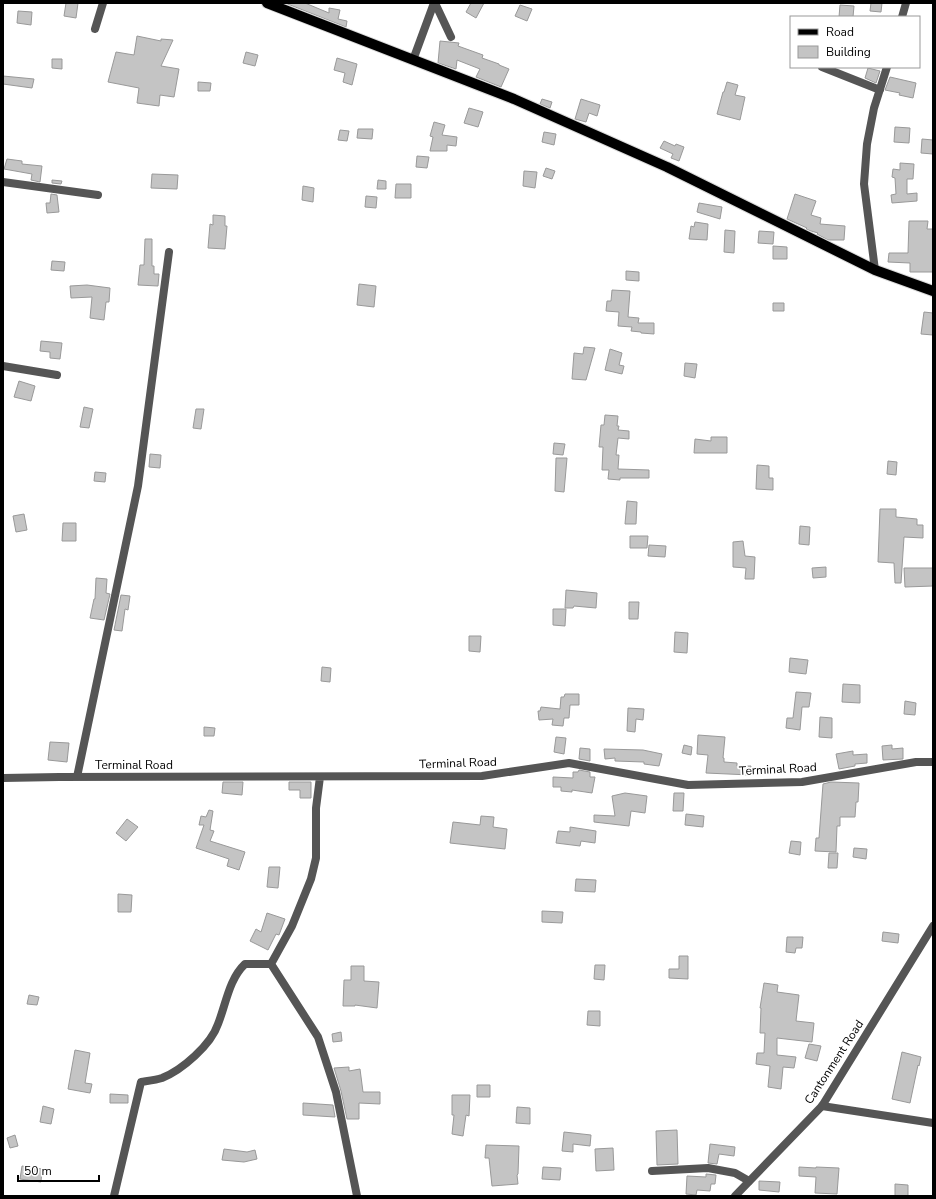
<svg xmlns="http://www.w3.org/2000/svg" width="936" height="1199" font-family="'Nunito Sans',sans-serif">
  <rect width="100%" height="100%" fill="#fff"/>
  <path fill="#c4c4c4" stroke="#999" d="M 66,3 L 78,3 L 76,18 L 64,16 Z
    M 285,3 L 305,3 L 329,13 L 329,8 L 340,10 L 338,19 L 347,21 L 346,27 Z
    M 471,3 L 484,3 L 476,18 L 466,12 Z
    M 871,3 L 882,3 L 881,12 L 870,11 Z
    M 520,5 L 532,9 L 527,21 L 515,16 Z
    M 840,5 L 854,6 L 853,17 L 839,17 Z
    M 18,11 L 32,12 L 31,25 L 17,23 Z
    M 137,36 L 161,41 L 161,39 L 173,40 L 161,66 L 179,69 L 174,97 L 160,95 L 159,106 L 137,103 L 139,88 L 108,82 L 116,52 L 134,55 Z
    M 440,41 L 459,43 L 458,46 L 483,55 L 482,58 L 499,64 L 499,65 L 509,69 L 501,87 L 476,77 L 480,69 L 457,60 L 456,69 L 438,63 Z
    M 246,52 L 258,55 L 255,66 L 243,63 Z
    M 337,58 L 357,64 L 352,85 L 343,82 L 345,73 L 334,70 Z
    M 52,59 L 62,59 L 62,69 L 52,68 Z
    M 868,68 L 880,71 L 876,83 L 865,78 Z
    M 3,76 L 34,79 L 32,88 L 3,84 Z
    M 890,77 L 916,83 L 913,98 L 899,95 L 900,93 L 885,90 Z
    M 198,82 L 211,83 L 210,91 L 198,91 Z
    M 727,82 L 738,85 L 735,95 L 745,97 L 740,120 L 717,114 L 723,92 L 724,92 Z
    M 542,99 L 552,102 L 550,108 L 540,104 Z
    M 581,99 L 600,105 L 597,116 L 589,113 L 586,122 L 575,119 Z
    M 469,108 L 483,112 L 478,127 L 464,123 Z
    M 434,122 L 445,125 L 442,135 L 457,137 L 456,146 L 447,145 L 447,151 L 430,151 L 433,137 L 430,136 Z
    M 895,127 L 910,128 L 909,143 L 894,142 Z
    M 358,129 L 373,129 L 372,139 L 357,138 Z
    M 340,130 L 349,131 L 347,141 L 338,140 Z
    M 544,132 L 556,134 L 554,145 L 542,142 Z
    M 922,139 L 933,140 L 933,154 L 921,153 Z
    M 664,141 L 675,146 L 676,144 L 684,147 L 679,161 L 671,158 L 673,154 L 660,148 Z
    M 417,156 L 429,157 L 427,168 L 416,167 Z
    M 7,159 L 22,161 L 22,164 L 42,166 L 40,182 L 31,180 L 32,174 L 4,169 Z
    M 900,163 L 914,164 L 913,179 L 907,179 L 907,194 L 917,193 L 917,201 L 892,203 L 891,195 L 896,194 L 895,178 L 892,177 L 893,169 L 900,170 Z
    M 546,168 L 555,171 L 552,179 L 543,176 Z
    M 524,171 L 537,172 L 535,188 L 523,186 Z
    M 152,174 L 178,175 L 177,189 L 151,188 Z
    M 52,180 L 62,181 L 61,184 L 52,183 Z
    M 378,180 L 386,181 L 386,189 L 377,189 Z
    M 396,184 L 411,184 L 411,198 L 395,198 Z
    M 303,186 L 314,188 L 313,202 L 302,200 Z
    M 51,194 L 57,195 L 59,212 L 47,213 L 46,203 L 50,203 Z
    M 795,194 L 816,201 L 811,215 L 821,218 L 820,224 L 845,226 L 844,240 L 828,240 L 817,234 L 818,233 L 811,231 L 806,229 L 807,228 L 787,219 Z
    M 366,196 L 377,197 L 376,208 L 365,207 Z
    M 699,203 L 722,207 L 720,219 L 697,212 Z
    M 213,215 L 225,216 L 225,226 L 227,226 L 225,249 L 208,248 L 210,224 L 213,225 Z
    M 909,221 L 928,221 L 927,229 L 933,229 L 933,272 L 910,272 L 910,263 L 888,262 L 889,253 L 908,253 Z
    M 695,222 L 708,224 L 707,240 L 689,239 L 691,226 L 694,227 Z
    M 725,230 L 735,231 L 734,253 L 724,252 Z
    M 759,231 L 774,232 L 773,244 L 758,243 Z
    M 145,239 L 152,239 L 152,266 L 154,266 L 154,274 L 159,274 L 158,286 L 138,285 L 140,265 L 144,265 Z
    M 773,246 L 787,247 L 787,259 L 773,259 Z
    M 52,261 L 65,262 L 64,271 L 51,270 Z
    M 626,271 L 639,272 L 639,281 L 626,280 Z
    M 359,284 L 376,286 L 374,307 L 357,305 Z
    M 87,285 L 110,288 L 109,302 L 106,302 L 104,320 L 90,318 L 92,297 L 71,298 L 70,286 Z
    M 612,290 L 630,291 L 628,317 L 639,318 L 638,323 L 654,323 L 654,334 L 641,333 L 641,332 L 631,331 L 632,327 L 618,326 L 619,312 L 606,311 L 607,301 L 611,301 Z
    M 773,303 L 784,303 L 784,311 L 773,311 Z
    M 924,312 L 933,313 L 933,335 L 921,334 Z
    M 41,341 L 62,343 L 60,359 L 50,358 L 50,352 L 40,351 Z
    M 584,347 L 595,348 L 586,380 L 572,379 L 574,353 L 583,354 Z
    M 610,349 L 622,353 L 619,365 L 624,366 L 622,374 L 605,370 Z
    M 685,363 L 697,364 L 695,378 L 684,376 Z
    M 19,381 L 35,386 L 31,401 L 14,397 Z
    M 84,407 L 93,409 L 89,428 L 80,427 Z
    M 196,409 L 204,409 L 201,429 L 193,428 Z
    M 605,415 L 618,416 L 617,426 L 619,426 L 618,430 L 629,431 L 629,439 L 618,438 L 616,455 L 619,455 L 618,469 L 649,470 L 649,478 L 620,478 L 620,480 L 608,479 L 609,470 L 602,470 L 603,447 L 599,447 L 601,425 L 604,425 Z
    M 711,437 L 727,437 L 727,453 L 694,453 L 695,439 L 711,441 Z
    M 554,443 L 565,444 L 563,455 L 553,454 Z
    M 150,454 L 161,455 L 160,468 L 149,467 Z
    M 556,458 L 567,458 L 564,492 L 555,491 Z
    M 888,461 L 897,462 L 896,475 L 887,474 Z
    M 757,465 L 769,466 L 769,478 L 773,478 L 773,490 L 756,489 Z
    M 95,472 L 106,473 L 105,482 L 94,481 Z
    M 627,501 L 637,502 L 636,524 L 625,524 Z
    M 880,509 L 896,509 L 896,517 L 917,519 L 917,525 L 923,525 L 923,538 L 904,537 L 901,583 L 895,583 L 894,563 L 878,562 Z
    M 24,514 L 27,530 L 16,532 L 13,516 Z
    M 63,523 L 76,523 L 76,541 L 62,541 Z
    M 800,526 L 810,527 L 809,545 L 799,544 Z
    M 630,536 L 648,536 L 647,548 L 630,548 Z
    M 743,541 L 745,556 L 755,557 L 754,579 L 745,579 L 746,568 L 733,567 L 733,542 Z
    M 649,545 L 666,546 L 665,557 L 648,556 Z
    M 826,567 L 826,577 L 813,578 L 812,568 Z
    M 904,568 L 933,568 L 933,586 L 905,587 Z
    M 96,578 L 107,579 L 106,593 L 110,594 L 104,620 L 90,618 L 94,599 L 95,599 Z
    M 566,590 L 597,593 L 596,608 L 574,606 L 573,608 L 565,608 Z
    M 121,595 L 130,596 L 128,610 L 125,609 L 122,631 L 114,630 Z
    M 629,602 L 639,602 L 638,619 L 629,619 Z
    M 553,609 L 566,609 L 565,626 L 553,625 Z
    M 675,632 L 688,633 L 687,653 L 674,652 Z
    M 469,636 L 481,636 L 480,652 L 469,651 Z
    M 790,658 L 808,660 L 806,674 L 789,672 Z
    M 322,667 L 331,668 L 330,682 L 321,681 Z
    M 843,684 L 860,685 L 860,703 L 842,702 Z
    M 796,692 L 811,693 L 809,707 L 802,707 L 800,730 L 786,728 L 787,718 L 793,718 Z
    M 565,694 L 579,694 L 579,705 L 570,705 L 569,718 L 564,718 L 563,726 L 552,725 L 553,719 L 539,720 L 538,711 L 540,711 L 541,707 L 560,709 L 561,697 L 564,697 Z
    M 905,701 L 916,703 L 915,715 L 904,714 Z
    M 628,708 L 644,709 L 643,720 L 636,719 L 635,732 L 627,731 Z
    M 820,717 L 832,718 L 832,738 L 819,737 Z
    M 204,727 L 215,728 L 214,736 L 204,736 Z
    M 698,735 L 725,737 L 723,758 L 724,758 L 724,762 L 737,763 L 737,766 L 751,766 L 750,775 L 706,773 L 708,755 L 697,754 Z
    M 556,737 L 566,738 L 564,754 L 554,752 Z
    M 50,742 L 69,743 L 67,762 L 48,760 Z
    M 684,745 L 692,747 L 691,755 L 682,753 Z
    M 892,745 L 892,749 L 903,748 L 903,759 L 883,760 L 882,746 Z
    M 580,748 L 590,749 L 590,761 L 579,759 Z
    M 604,749 L 643,750 L 662,754 L 659,766 L 644,764 L 644,762 L 615,761 L 615,758 L 605,759 Z
    M 853,751 L 853,755 L 867,754 L 867,763 L 855,764 L 855,766 L 839,769 L 836,754 Z
    M 579,770 L 590,772 L 590,777 L 595,777 L 592,793 L 572,790 L 572,792 L 561,791 L 561,787 L 553,787 L 553,777 L 573,778 L 573,772 L 578,772 Z
    M 223,782 L 243,782 L 242,795 L 222,793 Z
    M 289,782 L 311,782 L 311,798 L 300,798 L 300,790 L 289,790 Z
    M 831,782 L 859,783 L 858,802 L 856,802 L 855,817 L 840,817 L 840,826 L 837,826 L 836,852 L 815,851 L 816,838 L 819,838 L 823,784 Z
    M 625,793 L 647,796 L 645,813 L 631,811 L 629,826 L 594,822 L 594,815 L 615,816 L 612,796 Z
    M 674,793 L 684,793 L 683,811 L 673,811 Z
    M 209,810 L 213,811 L 210,830 L 214,831 L 210,841 L 245,852 L 239,870 L 227,866 L 229,859 L 196,848 L 204,825 L 199,825 L 201,816 L 206,817 Z
    M 686,814 L 704,816 L 703,827 L 685,825 Z
    M 481,816 L 494,817 L 493,827 L 507,829 L 505,849 L 450,843 L 453,822 L 480,825 Z
    M 127,819 L 138,827 L 126,841 L 116,833 Z
    M 570,827 L 596,831 L 595,843 L 581,841 L 580,846 L 556,843 L 558,831 L 570,832 Z
    M 791,841 L 801,842 L 800,855 L 789,853 Z
    M 854,848 L 867,849 L 866,859 L 853,857 Z
    M 829,853 L 838,853 L 837,868 L 828,868 Z
    M 269,867 L 280,867 L 278,888 L 267,887 Z
    M 576,879 L 596,880 L 595,892 L 575,891 Z
    M 118,894 L 132,895 L 131,912 L 118,912 Z
    M 542,911 L 563,912 L 562,923 L 542,922 Z
    M 267,913 L 285,919 L 279,935 L 276,934 L 268,950 L 250,941 L 256,929 L 261,932 Z
    M 883,932 L 899,934 L 898,943 L 882,941 Z
    M 787,937 L 803,937 L 802,948 L 796,948 L 795,953 L 786,952 Z
    M 679,956 L 688,956 L 688,979 L 669,978 L 669,969 L 679,969 Z
    M 595,965 L 605,965 L 604,980 L 594,979 Z
    M 351,966 L 364,966 L 364,981 L 379,982 L 377,1008 L 355,1005 L 355,1006 L 343,1006 L 344,980 L 351,980 Z
    M 764,983 L 778,985 L 777,992 L 799,995 L 796,1021 L 814,1023 L 812,1042 L 777,1038 L 777,1055 L 796,1057 L 794,1068 L 783,1067 L 781,1089 L 768,1087 L 770,1066 L 756,1064 L 757,1053 L 764,1053 L 765,1033 L 760,1033 L 761,1008 L 760,1008 Z
    M 29,995 L 39,997 L 37,1005 L 27,1004 Z
    M 588,1011 L 600,1011 L 600,1026 L 587,1025 Z
    M 341,1032 L 342,1041 L 333,1042 L 332,1034 Z
    M 809,1044 L 821,1046 L 817,1061 L 805,1058 Z
    M 75,1050 L 90,1053 L 85,1083 L 92,1084 L 90,1093 L 68,1089 Z
    M 902,1052 L 921,1057 L 919,1066 L 918,1065 L 910,1103 L 892,1099 Z
    M 349,1067 L 349,1071 L 360,1069 L 363,1092 L 380,1092 L 380,1104 L 359,1103 L 359,1119 L 347,1119 L 341,1091 L 334,1068 Z
    M 477,1085 L 490,1085 L 490,1097 L 477,1097 Z
    M 110,1094 L 128,1095 L 128,1103 L 110,1103 Z
    M 452,1095 L 470,1095 L 469,1116 L 466,1115 L 463,1136 L 452,1134 L 454,1115 L 452,1115 Z
    M 303,1103 L 333,1105 L 335,1117 L 303,1115 Z
    M 43,1106 L 54,1109 L 51,1124 L 40,1122 Z
    M 517,1107 L 530,1108 L 530,1124 L 516,1123 Z
    M 677,1130 L 678,1164 L 657,1165 L 656,1131 Z
    M 564,1132 L 591,1135 L 590,1146 L 573,1144 L 573,1152 L 562,1151 Z
    M 15,1135 L 18,1146 L 10,1148 L 7,1138 Z
    M 710,1144 L 735,1147 L 734,1156 L 719,1154 L 717,1164 L 708,1163 Z
    M 486,1145 L 519,1146 L 518,1174 L 517,1175 L 518,1184 L 492,1186 L 489,1158 L 485,1158 Z
    M 613,1148 L 614,1170 L 596,1171 L 595,1149 Z
    M 224,1149 L 247,1152 L 255,1150 L 257,1159 L 244,1162 L 222,1160 Z
    M 22,1166 L 42,1169 L 41,1182 L 20,1179 Z
    M 543,1167 L 561,1168 L 560,1180 L 542,1179 Z
    M 799,1167 L 816,1168 L 816,1167 L 839,1168 L 837,1194 L 815,1193 L 816,1177 L 799,1176 Z
    M 706,1174 L 716,1175 L 715,1184 L 711,1184 L 710,1191 L 697,1190 L 696,1195 L 686,1194 L 687,1176 L 706,1177 Z
    M 759,1181 L 780,1182 L 779,1192 L 759,1190 Z
    M 895,1184 L 908,1185 L 908,1196 L 895,1196 Z"/>
  <g fill="none" stroke-linecap="round" stroke-linejoin="round">
    <defs>
      <path id="primary" d="M 267,3 L 514,99 L 667,167 L 875,270 L 933,291"/>
    </defs>
    <use href="#primary" stroke="#dbdbdb" stroke-width="12"/>
    <path stroke="#555" stroke-width="8" d="M 435,3 L 451,37
      M 902,17 L 906,3
      M 95,29 L 103,3
      M 413,60 L 434,3
      M 822,67 L 880,90
      M 3,182 L 98,195
      M 875,270 L 864,184 L 867,144 L 874,108 L 887,67
      M 3,366 L 57,375
      M 77,777 L 138,486 L 169,252
      M 3,778 L 59,777 L 482,776 L 569,763 L 688,785 L 802,782 L 916,762 L 933,762
      M 271,964 L 318,1037 L 336,1092 L 357,1196
      M 822,1106 L 933,1123
      M 652,1171 L 708,1168 L 735,1173 L 749,1181
      M 114,1196 L 141,1082 C 147,1081 156,1080 162,1078 C 182,1070 211,1045 218,1024 C 226,1004 229,979 245,964 L 271,964 L 292,926 L 311,879 L 316,858 L 316,808 L 320,777"/>
    <path stroke="#555" stroke-width="8" d="M 735,1196 L 822,1106 L 933,926"/>
    <use href="#primary" stroke="#000" stroke-width="10"/>
  </g>
  <g text-anchor="middle" stroke-width="3.5" stroke-linejoin="round" paint-order="stroke">
    <g font-size="12" fill="#000" stroke="#fff">
      <text transform="translate(458 763) rotate(-2)" y="4">Terminal Road</text>
      <text x="134" y="769">Terminal Road</text>
      <text transform="translate(778 769) rotate(-3)" y="4">Terminal Road</text>
      <text transform="translate(834 1062) rotate(-57)" y="4">Cantonment Road</text>
    </g>
  </g>
  <rect width="936" height="1199" fill="none" stroke="#000000" stroke-width="8"/>
  <rect x="790" y="16" width="130" height="52" fill="#ffffff" stroke="#999999"/>
  <rect x="798" y="29" width="20" height="6" fill="#000000" stroke="#999999"/>
  <text x="826" y="36" font-size="12" fill="#000000">Road</text>
  <rect x="798" y="46" width="20" height="12" fill="#c4c4c4" stroke="#999999"/>
  <text x="826" y="56" font-size="12" fill="#000000">Building</text>
  <path d="M18 1175v6h81v-6" fill="none" stroke="#000000" stroke-width="2"/>
  <text x="24" y="1175" font-size="12" fill="#000000" stroke="#ffffff" stroke-width="3" paint-order="stroke">50 m</text>
</svg>
